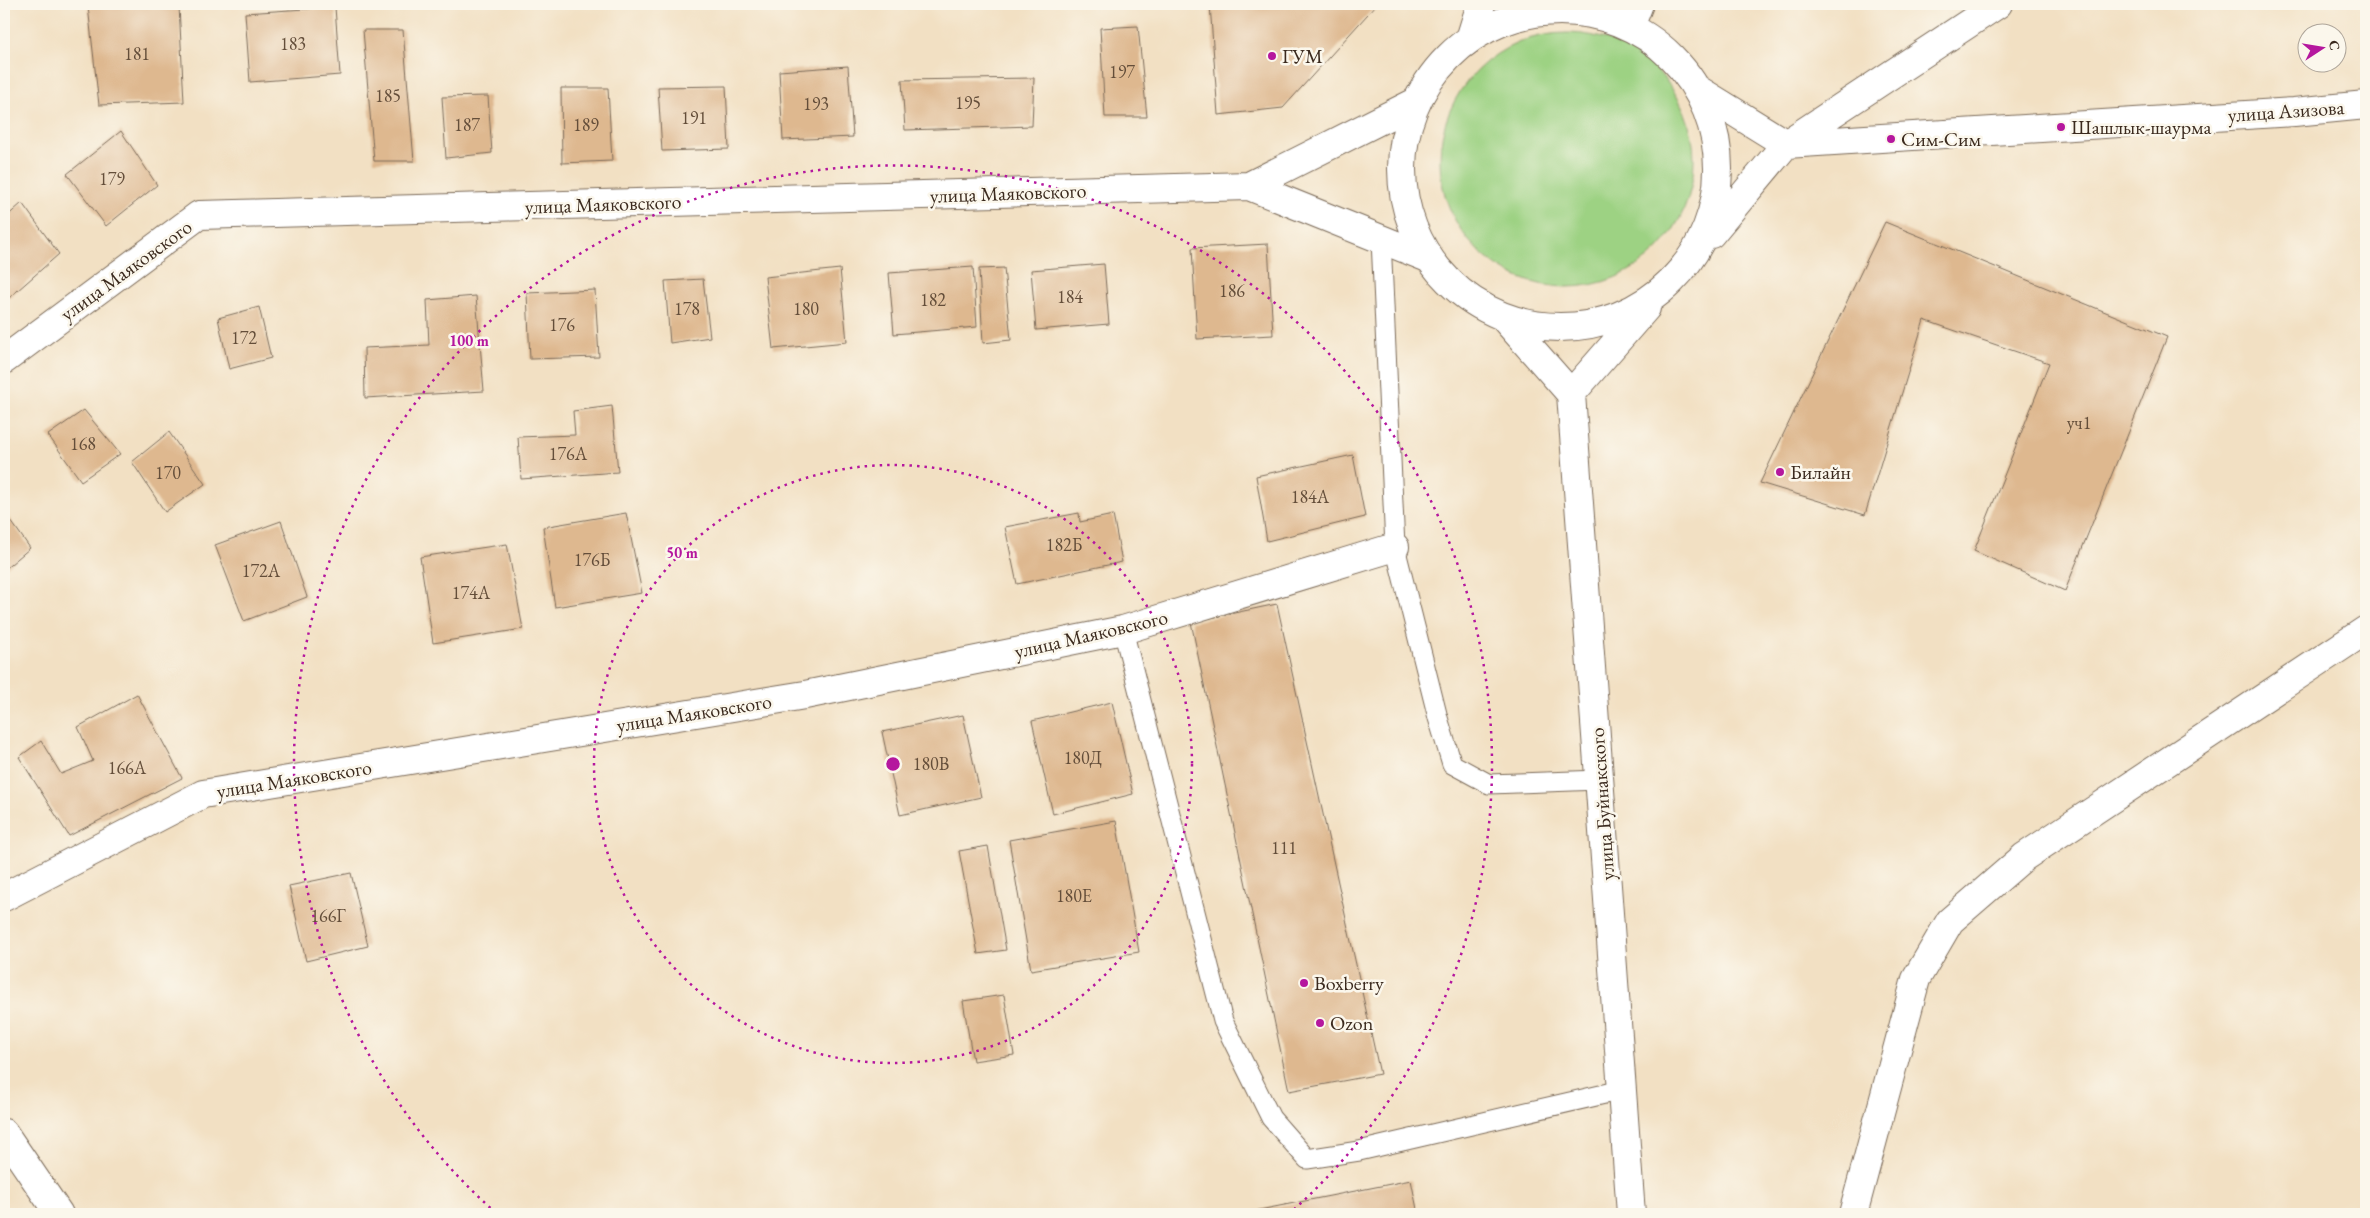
<svg xmlns="http://www.w3.org/2000/svg" width="2370" height="1218" font-family="'EB Garamond',serif">
  <rect width="100%" height="100%" fill="#fbf7ec"/>
  <filter id="ink" filterUnits="userSpaceOnUse"><feTurbulence type="fractalNoise" baseFrequency=".02" numOctaves="2"/><feDisplacementMap in="SourceGraphic" scale="10" xChannelSelector="R" yChannelSelector="G"/><feConvolveMatrix kernelMatrix="1 2 1 2 8 2 1 2 1" color-interpolation-filters="sRGB"/></filter>
  <filter id="wash" filterUnits="userSpaceOnUse"><feTurbulence type="fractalNoise" baseFrequency=".0096" numOctaves="4" result="noise"/><feDisplacementMap in="SourceGraphic" scale="20" xChannelSelector="R" yChannelSelector="G"/><feGaussianBlur stdDeviation="1.12" result="paint"/><feColorMatrix in="noise" values="0 0 0 0 0 0 0 0 0 0 0 0 0 0 0 0 0 1.4 0 .05"/><feComposite in="paint" operator="in"/></filter>
  <g filter="url(#wash)">
    <rect width="100%" height="100%" fill="#f2e0c3"/>
    <path fill="#9dd283" stroke="#6c7e50" d="M1440 160a127 127 0 1 1 254 0a127 127 0 1 1-254 0Z"/>
    <g id="blocks">
      <path fill="#deb88f" d="M 1210,4 L 1377,4 L 1283,108 L 1218,115 Z
        M 88,6 L 179,6 L 184,102 L 99,105 Z
        M 335,7 L 340,75 L 250,82 L 245,13 Z
        M 1138,26 L 1147,117 L 1105,117 L 1100,28 Z
        M 363,30 L 403,30 L 414,161 L 374,161 Z
        M 848,66 L 853,137 L 783,140 L 779,71 Z
        M 1034,78 L 1032,126 L 905,130 L 902,80 Z
        M 726,86 L 729,149 L 662,151 L 658,87 Z
        M 561,88 L 608,88 L 612,161 L 562,163 Z
        M 488,96 L 492,153 L 446,158 L 442,97 Z
        M 121,131 L 157,185 L 106,226 L 67,174 Z
        M 22,203 L 59,254 L 9,298 L 4,290 L 4,219 Z
        M 1885,222 L 2167,337 L 2065,591 L 1974,551 L 2049,363 L 1924,320 L 1865,515 L 1760,483 Z
        M 1268,244 L 1273,335 L 1197,339 L 1192,248 Z
        M 1104,264 L 1109,324 L 1036,330 L 1031,270 Z
        M 973,267 L 977,327 L 894,334 L 889,273 Z
        M 1004,268 L 1011,340 L 983,343 L 979,269 Z
        M 840,269 L 847,342 L 773,349 L 765,277 Z
        M 703,279 L 710,337 L 670,343 L 665,281 Z
        M 595,290 L 599,357 L 530,359 L 527,293 Z
        M 476,296 L 484,391 L 365,398 L 364,348 L 429,345 L 427,300 Z
        M 259,307 L 271,358 L 229,369 L 218,318 Z
        M 612,406 L 618,472 L 521,479 L 518,437 L 575,435 L 573,411 Z
        M 84,410 L 120,454 L 81,481 L 48,435 Z
        M 169,432 L 205,484 L 165,512 L 132,462 Z
        M 1353,455 L 1365,517 L 1267,541 L 1256,476 Z
        M 4,511 L 30,548 L 4,570 Z
        M 626,513 L 642,593 L 555,607 L 543,527 Z
        M 1079,513 L 1080,522 L 1113,515 L 1122,562 L 1017,584 L 1005,527 Z
        M 281,521 L 307,597 L 244,621 L 215,545 Z
        M 507,544 L 523,629 L 433,643 L 420,557 Z
        M 1277,604 L 1380,1074 L 1289,1091 L 1191,622 Z
        M 137,694 L 182,778 L 69,836 L 19,757 L 41,741 L 61,774 L 93,761 L 78,727 Z
        M 1112,702 L 1133,794 L 1053,814 L 1032,721 Z
        M 963,715 L 981,797 L 900,815 L 882,732 Z
        M 1116,821 L 1139,952 L 1031,970 L 1009,840 Z
        M 988,846 L 1006,950 L 978,954 L 959,851 Z
        M 351,873 L 368,946 L 306,961 L 289,886 Z
        M 1004,995 L 1014,1055 L 973,1061 L 963,1001 Z
        M 1411,1180 L 1418,1214 L 1244,1214 L 1244,1213 Z"/>
    </g>
  </g>
  <g filter="url(#ink)">
    <use href="#blocks" fill-opacity="0" stroke="#7b6a58" stroke-width="1"/>
    <g fill="none" stroke-linecap="round" stroke-linejoin="round">
      <defs>
        <path id="service" d="M 1381,239 L 1395,547 L 1438,718 L 1452,764 L 1489,784 L 1600,780
          M 1123,630 L 1223,1021 L 1271,1118 L 1307,1159 L 1359,1151 L 1622,1090"/>
        <path id="minor" d="M1402 169a158 158 0 1 1 316 0a158 158 0 1 1-316 0Z
          M 1630,27 L 1639,4
          M 1471,36 L 1481,4
          M 1697,89 L 1786,144
          M 1414,103 L 1249,186 L 1428,258
          M 1786,144 L 2294,112 L 2366,105
          M 1711,234 L 1786,144 L 1998,4
          M 1504,318 L 1571,394
          M 4,360 L 199,215 L 1249,186
          M 1571,394 L 1631,1214
          M 1571,394 L 1646,308
          M 4,897 L 203,794 L 805,695 L 1123,630 L 1395,547
          M 4,1133 L 59,1214
          M 1853,1214 L 1916,979 L 1950,921 L 2024,857 L 2366,630"/>
      </defs>
      <use href="#service" stroke="#7b6a58" stroke-width="21"/>
      <use href="#minor" stroke="#7b6a58" stroke-width="30"/>
      <use href="#service" stroke="#fff" stroke-width="19"/>
      <use href="#minor" stroke="#fff" stroke-width="28"/>
    </g>
  </g>
  <g fill="none" stroke="#b5179e" stroke-width="2.5" stroke-dasharray="2.5 5">
    <circle cx="893" cy="764" r="299"/>
    <path d="M496 1213A599 599 0 1 1 1290 1213"/>
  </g>
  <g fill="#b5179e" stroke="#fbf7ec" stroke-width="2">
    <circle cx="1272" cy="56" r="5"/>
    <circle cx="2061" cy="127" r="5"/>
    <circle cx="1891" cy="139" r="5"/>
    <circle cx="1780" cy="472" r="5"/>
    <circle cx="1304" cy="983" r="5"/>
    <circle cx="1320" cy="1023" r="5"/>
  </g>
  <g text-anchor="middle" stroke-width="5" stroke-linejoin="round" paint-order="stroke">
    <g font-size="18" fill="#644e3a">
      <text x="293" y="50">183</text>
      <text x="137" y="60">181</text>
      <text x="1122" y="78">197</text>
      <text x="388" y="102">185</text>
      <text x="968" y="109">195</text>
      <text x="816" y="110">193</text>
      <text x="694" y="124">191</text>
      <text x="467" y="131">187</text>
      <text x="586" y="131">189</text>
      <text x="112" y="185">179</text>
      <text x="1232" y="297">186</text>
      <text x="1070" y="303">184</text>
      <text x="933" y="306">182</text>
      <text x="687" y="315">178</text>
      <text x="806" y="315">180</text>
      <text x="562" y="331">176</text>
      <text x="244" y="344">172</text>
      <text x="2079" y="429">уч1</text>
      <text x="83" y="450">168</text>
      <text x="568" y="460">176А</text>
      <text x="168" y="479">170</text>
      <text x="1310" y="503">184А</text>
      <text x="1064" y="551">182Б</text>
      <text x="592" y="566">176Б</text>
      <text x="261" y="577">172А</text>
      <text x="471" y="599">174А</text>
      <text x="1083" y="764">180Д</text>
      <text x="931" y="770">180В</text>
      <text x="127" y="774">166А</text>
      <text x="1284" y="854">111</text>
      <text x="1074" y="902">180Е</text>
      <text x="328" y="922">166Г</text>
    </g>
    <g font-size="20" fill="#3b2a1e" stroke="#fbf7ec" text-anchor="start">
      <text x="1282" y="63">ГУМ</text>
      <text x="2071" y="134">Шашлык-шаурма</text>
      <text x="1901" y="146">Сим-Сим</text>
      <text x="1790" y="479">Билайн</text>
      <text x="1314" y="990">Boxberry</text>
      <text x="1330" y="1030">Ozon</text>
    </g>
    <g font-size="20" fill="#3b2a1e" stroke="#fbf7ec">
      <text transform="translate(2286 111) rotate(-4)" y="7">улица Азизова</text>
      <text transform="translate(1008 193) rotate(-2)" y="7">улица Маяковского</text>
      <text transform="translate(603 204) rotate(-2)" y="7">улица Маяковского</text>
      <text transform="translate(126 270) rotate(-36)" y="7">улица Маяковского</text>
      <text transform="translate(1091 634) rotate(-13)" y="7">улица Маяковского</text>
      <text transform="translate(694 713) rotate(-9)" y="7">улица Маяковского</text>
      <text transform="translate(294 779) rotate(-9)" y="7">улица Маяковского</text>
      <text transform="translate(1602 804) rotate(-94)" y="7">улица Буйнакского</text>
    </g>
  </g>
  <circle cx="893" cy="764" r="8" fill="#b5179e" stroke="#fbf7ec" stroke-width="2.5"/>
  <g font-size="15" text-anchor="middle" font-weight="bold" fill="#b5179e" stroke="#fbf7ec" stroke-width="5" stroke-linejoin="round" paint-order="stroke">
    <text x="469" y="346">100 m</text>
    <text x="682" y="558">50 m</text>
  </g>
  <rect width="2370" height="1218" fill="none" stroke="#fbf7ec" stroke-width="20"/>
  <g transform="translate(2322 48) rotate(78)"><circle r="24" fill="#fbf7ec" stroke="#aea59a"/>
  <path d="M0-4L9 19L0 12L-9 19Z" fill="#b5179e"/>
  <text y="-8" font-size="14" font-weight="bold" text-anchor="middle" fill="#3b2a1e">С</text>
  </g>
</svg>
